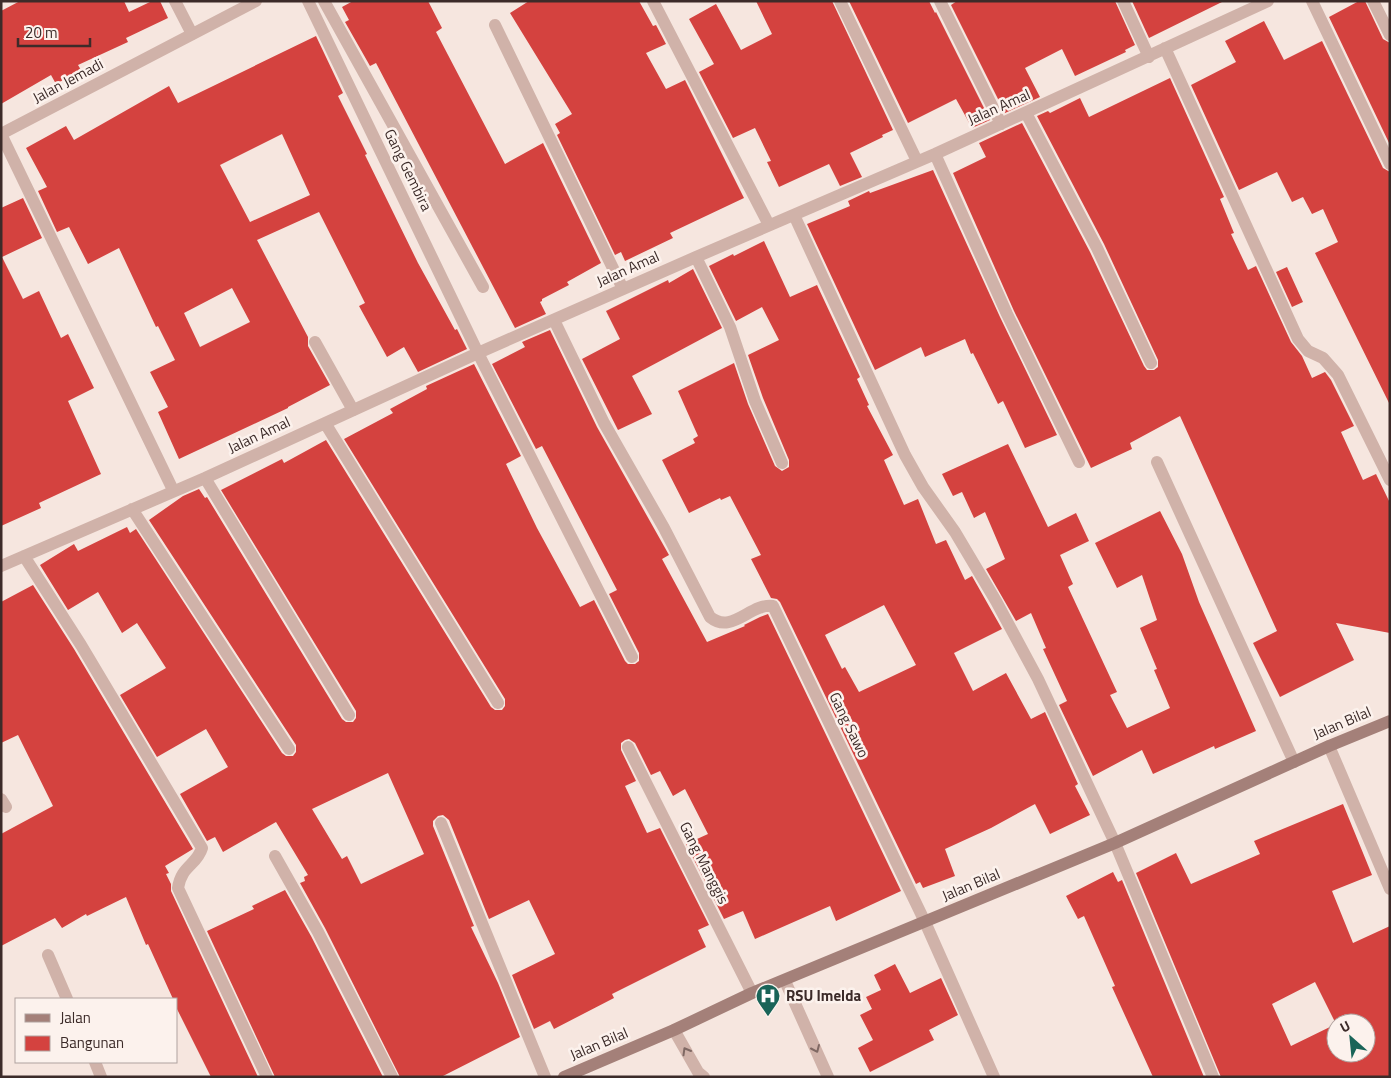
<svg xmlns="http://www.w3.org/2000/svg" width="1391" height="1078" font-family="'Titillium Web',sans-serif">
  <rect width="100%" height="100%" fill="#f6e6df"/>
  <path fill="#d4423f" fill-rule="evenodd" d="M 20,1 L 124,1 L 129,12 L 152,1 L 160,1 L 168,18 L 126,38 L 128,42 L 78,65 L 81,70 L 56,84 L 51,75 L 1,104 L 1,11 Z
    M 353,1 L 428,1 L 442,28 L 436,32 L 505,164 L 543,143 L 601,263 L 567,282 L 569,285 L 542,299 L 542,301 L 540,302 L 546,314 L 515,328 L 376,63 L 370,66 L 345,22 L 349,20 L 342,7 Z
    M 529,1 L 639,1 L 653,26 L 656,25 L 666,44 L 646,53 L 666,89 L 685,80 L 744,198 L 670,233 L 673,238 L 625,261 L 621,252 L 615,255 L 557,135 L 560,133 L 555,124 L 572,114 L 510,13 Z
    M 756,1 L 832,1 L 893,130 L 882,135 L 883,137 L 850,153 L 862,177 L 840,186 L 829,164 L 779,187 L 767,162 L 771,161 L 755,128 L 733,138 L 699,72 L 714,64 L 689,19 L 716,4 L 741,50 L 772,34 Z
    M 849,1 L 929,1 L 935,13 L 936,12 L 990,120 L 972,128 L 956,99 L 908,123 Z
    M 957,1 L 1115,1 L 1135,45 L 1125,50 L 1126,52 L 1075,76 L 1062,49 L 1025,68 L 1040,97 L 1005,113 L 951,5 Z
    M 1132,1 L 1224,1 L 1149,38 Z
    M 1359,1 L 1365,1 L 1383,39 L 1390,43 L 1390,145 L 1329,17 Z
    M 1264,21 L 1284,60 L 1322,41 L 1383,168 L 1390,172 L 1390,405 L 1315,253 L 1338,242 L 1323,209 L 1312,214 L 1303,197 L 1292,202 L 1277,172 L 1239,190 L 1191,85 L 1236,62 L 1225,41 Z
    M 316,36 L 343,93 L 338,96 L 367,154 L 365,155 L 418,263 L 455,330 L 457,329 L 467,349 L 418,372 L 404,347 L 387,357 L 359,306 L 365,303 L 319,212 L 257,240 L 308,337 L 308,346 L 330,385 L 288,407 L 288,408 L 179,459 L 158,412 L 168,407 L 150,372 L 175,360 L 158,326 L 156,327 L 119,248 L 88,264 L 69,227 L 57,232 L 38,191 L 47,187 L 26,148 L 66,126 L 74,140 L 169,86 L 178,103 ZM 282,134 L 310,195 L 250,222 L 220,165 ZM 232,288 L 250,322 L 200,347 L 184,313 Z
    M 1170,78 L 1224,197 L 1220,199 L 1234,233 L 1231,234 L 1248,270 L 1256,266 L 1291,342 L 1302,356 L 1312,378 L 1325,372 L 1331,380 L 1354,426 L 1341,432 L 1363,480 L 1376,474 L 1390,503 L 1390,633 L 1336,623 L 1354,660 L 1280,697 L 1253,643 L 1277,631 L 1180,416 L 1130,443 L 1132,449 L 1091,468 L 1014,311 L 953,173 L 986,157 L 979,143 L 1022,123 L 1090,252 L 1144,366 L 1147,370 L 1154,370 L 1158,367 L 1158,360 L 1104,244 L 1037,116 L 1048,111 L 1050,113 L 1080,98 L 1089,117 Z
    M 933,170 L 1000,317 L 1057,435 L 1025,448 L 1003,401 L 998,404 L 973,353 L 971,354 L 965,339 L 925,357 L 921,347 L 875,370 L 807,224 L 850,206 L 848,201 L 869,191 L 870,193 Z
    M 23,198 L 42,238 L 2,257 L 23,299 L 39,291 L 61,338 L 68,334 L 94,388 L 68,401 L 101,474 L 39,503 L 41,508 L 1,526 L 1,208 Z
    M 764,241 L 790,297 L 817,285 L 860,377 L 857,379 L 869,405 L 867,406 L 893,455 L 884,460 L 904,505 L 918,499 L 936,544 L 946,540 L 965,580 L 972,576 L 1002,629 L 954,653 L 973,691 L 1006,673 L 1031,719 L 1045,712 L 1078,784 L 1075,786 L 1090,815 L 1050,834 L 1035,804 L 991,828 L 945,849 L 955,876 L 923,888 L 920,882 L 916,884 L 780,602 L 777,599 L 771,598 L 751,559 L 761,555 L 730,496 L 721,500 L 720,498 L 689,513 L 662,460 L 695,443 L 693,439 L 698,436 L 678,391 L 734,363 L 748,404 L 775,466 L 782,471 L 789,467 L 789,460 L 763,398 L 748,355 L 779,340 L 762,307 L 736,321 L 709,266 L 733,254 L 734,256 ZM 884,605 L 916,665 L 859,692 L 845,667 L 842,669 L 825,635 Z
    M 1287,267 L 1303,302 L 1292,307 L 1276,272 Z
    M 693,269 L 722,328 L 632,376 L 652,414 L 618,430 L 582,359 L 620,339 L 606,311 L 668,280 L 669,283 Z
    M 550,330 L 597,427 L 669,555 L 662,559 L 707,642 L 745,626 L 744,625 L 760,617 L 768,614 L 901,891 L 836,921 L 830,906 L 755,939 L 743,911 L 724,919 L 686,844 L 708,834 L 685,789 L 673,796 L 660,771 L 651,775 L 635,743 L 629,739 L 625,740 L 621,743 L 621,750 L 636,781 L 625,786 L 647,833 L 660,828 L 709,925 L 698,930 L 706,947 L 612,994 L 614,998 L 554,1029 L 550,1021 L 534,1029 L 512,975 L 555,954 L 529,900 L 489,919 L 449,820 L 443,815 L 438,816 L 433,821 L 433,826 L 474,926 L 471,927 L 498,983 L 520,1037 L 441,1077 L 400,1077 L 325,928 L 300,883 L 305,881 L 304,877 L 308,875 L 276,822 L 223,852 L 215,837 L 207,841 L 180,794 L 228,767 L 206,729 L 157,757 L 120,695 L 166,668 L 137,623 L 122,633 L 98,592 L 68,610 L 40,565 L 74,544 L 78,551 L 127,527 L 130,533 L 136,529 L 282,753 L 286,756 L 293,756 L 296,752 L 296,745 L 149,520 L 183,496 L 199,489 L 205,498 L 207,497 L 342,719 L 346,722 L 353,722 L 356,718 L 356,711 L 221,490 L 282,459 L 284,463 L 326,440 L 491,707 L 495,710 L 502,710 L 505,706 L 505,699 L 344,439 L 393,413 L 390,409 L 427,389 L 426,386 L 474,364 L 521,456 L 506,464 L 537,528 L 580,607 L 594,600 L 625,661 L 628,664 L 635,664 L 639,661 L 639,653 L 609,594 L 617,590 L 542,446 L 536,449 L 492,364 L 525,347 L 522,342 ZM 388,773 L 424,854 L 361,884 L 347,856 L 342,859 L 312,809 Z
    M 1008,444 L 1048,527 L 1076,513 L 1089,541 L 1060,555 L 1073,584 L 1068,587 L 1117,692 L 1110,695 L 1127,728 L 1170,708 L 1154,670 L 1157,669 L 1140,628 L 1157,620 L 1142,575 L 1117,588 L 1095,543 L 1160,511 L 1182,554 L 1199,602 L 1256,731 L 1215,749 L 1214,746 L 1153,774 L 1142,750 L 1093,776 L 1059,705 L 1067,701 L 1043,649 L 1046,648 L 1031,613 L 1016,621 L 986,569 L 1005,559 L 985,512 L 974,518 L 962,492 L 953,496 L 942,474 Z
    M 33,585 L 74,649 L 193,849 L 165,866 L 169,873 L 166,874 L 171,884 L 171,891 L 258,1077 L 211,1077 L 176,1007 L 176,999 L 173,999 L 148,944 L 146,945 L 126,897 L 87,916 L 86,914 L 62,928 L 55,918 L 1,946 L 1,834 L 53,806 L 18,735 L 1,743 L 1,602 Z
    M 1343,804 L 1372,875 L 1332,891 L 1353,943 L 1390,926 L 1390,1077 L 1221,1077 L 1136,873 L 1176,853 L 1191,884 L 1260,854 L 1254,841 ZM 1315,982 L 1336,1024 L 1291,1046 L 1272,1004 ZM 1336,1023 L 1366,1023 L 1366,1053 L 1336,1053 Z
    M 1113,872 L 1118,882 L 1122,880 L 1204,1077 L 1153,1077 L 1112,987 L 1115,986 L 1084,916 L 1078,919 L 1066,896 Z
    M 285,890 L 311,936 L 383,1077 L 275,1077 L 207,931 L 254,909 L 252,906 Z
    M 895,964 L 910,993 L 941,978 L 958,1015 L 929,1030 L 934,1040 L 870,1072 L 858,1048 L 873,1040 L 860,1015 L 872,1009 L 866,997 L 881,990 L 874,975 Z"/>
  <g fill="none" stroke-linecap="round" stroke-linejoin="round">
    <path stroke="#d0b2a9" stroke-width="12" d="M 324,1 L 483,287
      M 315,342 L 353,410
      M 785,981 L 828,1077
      M 674,1030 L 698,1072 L 704,1077"/>
    <path stroke="#d0b2a9" stroke-width="12" d="M 175,1 L 192,34
      M 308,1 L 478,353 L 632,657
      M 653,1 L 769,225
      M 840,1 L 917,161
      M 940,1 L 1001,124
      M 1123,1 L 1149,57
      M 1312,1 L 1390,164
      M 1373,1 L 1390,35
      M 495,25 L 623,289
      M 1165,48 L 1298,339 L 1308,351 L 1323,358 L 1338,375 L 1390,480
      M 1026,113 L 1097,248 L 1151,363
      M 1,134 L 173,490
      M 935,154 L 1007,314 L 1079,462
      M 794,215 L 905,455 L 923,487 L 955,532 L 996,601 L 1038,679 L 1115,843 L 1213,1077
      M 696,257 L 730,327 L 755,401 L 782,463
      M 554,320 L 604,423 L 664,528 L 710,617 C 732,635 750,603 773,606 L 925,922 L 994,1077
      M 325,423 L 498,703
      M 1157,462 L 1294,762
      M 205,478 L 349,715
      M 132,509 L 289,749
      M 24,556 L 81,645 L 202,848 C 197,865 181,866 178,888 L 267,1077
      M 1,566 L 205,478 L 478,353 L 696,257 L 935,154 L 1268,1
      M 1329,746 L 1390,889
      M 628,747 L 752,993
      M 1,799 L 6,807
      M 441,823 L 545,1077
      M 275,856 L 318,932 L 392,1077
      M 48,955 L 67,999
      M 95,1062 L 101,1077"/>
    <path stroke="#d0b2a9" stroke-width="12" d="M 1,134 L 256,1"/>
    <path stroke="#a48079" stroke-width="12" d="M 564,1077 L 674,1030 L 752,993 L 1115,843 L 1329,746 L 1390,721"/>
  </g>
  <defs><path id="oneway-chevron" d="M-2-3.5L2.5 0L-2 3.5" fill="none" stroke-width="1.6" stroke-linecap="round" stroke-linejoin="round" transform="scale(1.25)"/></defs>
  <g stroke="#7f6863">
    <use href="#oneway-chevron" transform="translate(816 1049) rotate(66)"/>
    <use href="#oneway-chevron" transform="translate(686 1051) rotate(-120)"/>
  </g>
  <defs>
    <symbol id="hospital-pin" viewBox="-11 -11 22 30"><path d="M0 17L-7.5 6A9.5 9.5 0 1 1 7.5 6Z" fill="#196458" stroke="#fcf2ed"/><path d="M-5-5h3v3.5h4V-5h3V5h-3V1.5h-4V5h-3Z" fill="#fff"/></symbol>
  </defs>
  <g fill-rule="evenodd">
    <use href="#hospital-pin" x="754" y="982" width="28" height="38"/>
  </g>
  <g text-anchor="middle" stroke-width="5" stroke-linejoin="round" paint-order="stroke">
    <g font-size="15" fill="#3c2b29" stroke="#fcf2ed">
      <text transform="translate(68 81) rotate(-28)" y="5">Jalan Jemadi</text>
      <text transform="translate(999 107) rotate(-24)" y="5">Jalan Amal</text>
      <text transform="translate(408 170) rotate(64)" y="5">Gang Gembira</text>
      <text transform="translate(628 269) rotate(-24)" y="5">Jalan Amal</text>
      <text transform="translate(259 435) rotate(-25)" y="5">Jalan Amal</text>
      <text transform="translate(1342 723) rotate(-23)" y="5">Jalan Bilal</text>
      <text transform="translate(849 725) rotate(64)" y="5">Gang Sawo</text>
      <text transform="translate(704 863) rotate(63)" y="5">Gang Manggis</text>
      <text transform="translate(971 885) rotate(-23)" y="5">Jalan Bilal</text>
      <text transform="translate(599 1044) rotate(-23)" y="5">Jalan Bilal</text>
    </g>
    <g font-size="15" font-weight="bold" fill="#3c2b29" stroke="#fcf2ed" text-anchor="start">
      <text x="786" y="1001">RSU Imelda</text>
    </g>
  </g>
  <rect width="1391" height="1078" fill="none" stroke="#3c2b29" stroke-width="5"/>
  <rect x="15" y="998" width="162" height="65" fill="#fcf2ed" stroke="#afa29f"/>
  <rect x="25" y="1014" width="25" height="8" fill="#a48079" stroke="#afa29f"/>
  <text x="60" y="1023" font-size="15" fill="#3c2b29">Jalan</text>
  <rect x="25" y="1036" width="25" height="15" fill="#d4423f" stroke="#afa29f"/>
  <text x="60" y="1048" font-size="15" fill="#3c2b29">Bangunan</text>
  <g transform="translate(1351 1038) rotate(333)"><circle r="24" fill="#fcf2ed" stroke="#afa29f"/>
  <path d="M0-4L9 19L0 12L-9 19Z" fill="#196458"/>
  <text y="-8" font-size="14" font-weight="bold" text-anchor="middle" fill="#3c2b29">U</text>
  </g>
  <path d="M18 38v8h72v-8" fill="none" stroke="#3c2b29" stroke-width="2.5"/>
  <text x="25" y="38" font-size="15" fill="#3c2b29" stroke="#fcf2ed" stroke-width="4" paint-order="stroke">20 m</text>
</svg>
